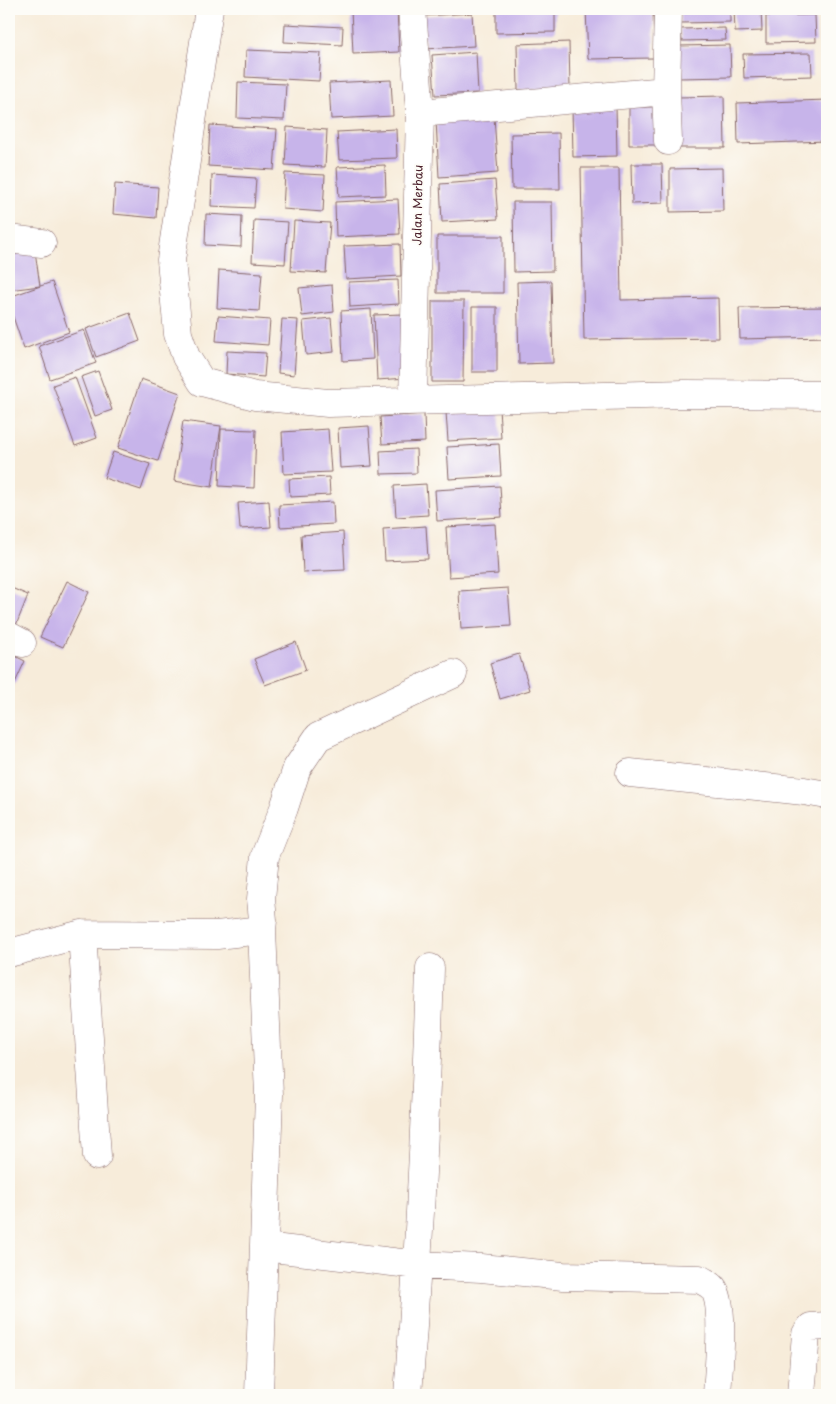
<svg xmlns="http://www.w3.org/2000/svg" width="836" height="1404" font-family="'Playpen Sans',sans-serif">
  <rect width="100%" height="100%" fill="#fdfcf7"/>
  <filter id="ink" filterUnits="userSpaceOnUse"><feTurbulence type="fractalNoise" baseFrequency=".02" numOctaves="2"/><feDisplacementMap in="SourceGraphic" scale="10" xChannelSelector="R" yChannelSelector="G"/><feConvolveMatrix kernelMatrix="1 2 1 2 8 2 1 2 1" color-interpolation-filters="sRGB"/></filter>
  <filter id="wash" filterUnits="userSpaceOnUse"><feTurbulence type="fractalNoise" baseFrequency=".0096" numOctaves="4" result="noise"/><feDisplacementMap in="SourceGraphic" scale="20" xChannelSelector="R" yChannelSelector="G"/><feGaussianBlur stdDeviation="1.12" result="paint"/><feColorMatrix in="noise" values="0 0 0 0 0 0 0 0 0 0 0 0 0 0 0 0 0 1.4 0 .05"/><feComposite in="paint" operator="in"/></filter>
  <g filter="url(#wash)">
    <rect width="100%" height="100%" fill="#f7ecda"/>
    <g id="blocks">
      <path fill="#c7b4ea" d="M 351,9 L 397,9 L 399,52 L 353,54 Z
        M 496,9 L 555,9 L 555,32 L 496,33 Z
        M 586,9 L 653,9 L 654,58 L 588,59 Z
        M 681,9 L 730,9 L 730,22 L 681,23 Z
        M 734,9 L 761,9 L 762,31 L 735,32 Z
        M 472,13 L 474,46 L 425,49 L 423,16 Z
        M 815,15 L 816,42 L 766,43 L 766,16 Z
        M 285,24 L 343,27 L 342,45 L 284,42 Z
        M 725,28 L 726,40 L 682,41 L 681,29 Z
        M 569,42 L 570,89 L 518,90 L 517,44 Z
        M 730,45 L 731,77 L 679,78 L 678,46 Z
        M 246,50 L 321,53 L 319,81 L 245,77 Z
        M 476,52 L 478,93 L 435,95 L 432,55 Z
        M 811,53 L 812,76 L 744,78 L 743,54 Z
        M 391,80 L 393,116 L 331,119 L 329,83 Z
        M 238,82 L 286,84 L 284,120 L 237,118 Z
        M 724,96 L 725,148 L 679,148 L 678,97 Z
        M 827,100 L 827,141 L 738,144 L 737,103 Z
        M 616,105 L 617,156 L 573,157 L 572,106 Z
        M 629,107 L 660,107 L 661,145 L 629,145 Z
        M 494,117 L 498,173 L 439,177 L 436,120 Z
        M 210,125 L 277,129 L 274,170 L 208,166 Z
        M 287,127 L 327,130 L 325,167 L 285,165 Z
        M 396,129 L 397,158 L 339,160 L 337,132 Z
        M 559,133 L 560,189 L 512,189 L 511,134 Z
        M 631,164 L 662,164 L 663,203 L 632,204 Z
        M 385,165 L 386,195 L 339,197 L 337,167 Z
        M 581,168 L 619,168 L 621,300 L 718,298 L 719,338 L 584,340 Z
        M 722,168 L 723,211 L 670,212 L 670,169 Z
        M 285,173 L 325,175 L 323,212 L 283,209 Z
        M 212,175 L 256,178 L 254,208 L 211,206 Z
        M 495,180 L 498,219 L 442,222 L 440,184 Z
        M 115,184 L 158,187 L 156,218 L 113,214 Z
        M 398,199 L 400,234 L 336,237 L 335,202 Z
        M 513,202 L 552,202 L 553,271 L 514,272 Z
        M 206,214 L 242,216 L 241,247 L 205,245 Z
        M 254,220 L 288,222 L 285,264 L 252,262 Z
        M 294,221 L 330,223 L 326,273 L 291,271 Z
        M 437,236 L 503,236 L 503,293 L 437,293 Z
        M 400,244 L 401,276 L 346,279 L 344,246 Z
        M 35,251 L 40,286 L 9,290 L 9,255 Z
        M 219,270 L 262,273 L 259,311 L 217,308 Z
        M 398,280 L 399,304 L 350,307 L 349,282 Z
        M 551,281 L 553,363 L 519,364 L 517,282 Z
        M 52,282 L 69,332 L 24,349 L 9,305 L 9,297 Z
        M 332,285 L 334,312 L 302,316 L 299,288 Z
        M 432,301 L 464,301 L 463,382 L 432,382 Z
        M 472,307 L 497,307 L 497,372 L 472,372 Z
        M 827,307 L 827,337 L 740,339 L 739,308 Z
        M 371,309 L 373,359 L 343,361 L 341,311 Z
        M 130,313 L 140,341 L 96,357 L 86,329 Z
        M 403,314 L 407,378 L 377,380 L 374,315 Z
        M 218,316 L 270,320 L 268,345 L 216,341 Z
        M 331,318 L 334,352 L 306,355 L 303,321 Z
        M 282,319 L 298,320 L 294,375 L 278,373 Z
        M 84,330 L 96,363 L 50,379 L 39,346 Z
        M 227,351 L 266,353 L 264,377 L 226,374 Z
        M 98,371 L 112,410 L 95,416 L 81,377 Z
        M 75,377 L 97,438 L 75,446 L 53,385 Z
        M 141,379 L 180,393 L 158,461 L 118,448 Z
        M 499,409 L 501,438 L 448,441 L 446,412 Z
        M 424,414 L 425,442 L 382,444 L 380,417 Z
        M 183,421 L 221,426 L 212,487 L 174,481 Z
        M 369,426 L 372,466 L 340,468 L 338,428 Z
        M 221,429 L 256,430 L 254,488 L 219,486 Z
        M 328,429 L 331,472 L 284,474 L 282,432 Z
        M 499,444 L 501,476 L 449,479 L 447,447 Z
        M 416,449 L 417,473 L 381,474 L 380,451 Z
        M 113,452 L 150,464 L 141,490 L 104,478 Z
        M 329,477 L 330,495 L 290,497 L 289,479 Z
        M 426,484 L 428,515 L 396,517 L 394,486 Z
        M 500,486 L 502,517 L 437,521 L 435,490 Z
        M 269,501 L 271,527 L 240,529 L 238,503 Z
        M 333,502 L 334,524 L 280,527 L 279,505 Z
        M 495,524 L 498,574 L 449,577 L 446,527 Z
        M 426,526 L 428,559 L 385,561 L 383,529 Z
        M 343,532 L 345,570 L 303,572 L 301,535 Z
        M 67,581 L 89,592 L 63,647 L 40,637 Z
        M 9,587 L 28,595 L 15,628 L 9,625 Z
        M 508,588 L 511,626 L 461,629 L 459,591 Z
        M 296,642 L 306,670 L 265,685 L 254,659 Z
        M 9,653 L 25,661 L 9,696 Z
        M 519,654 L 530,690 L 500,699 L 490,663 Z"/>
    </g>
  </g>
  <g filter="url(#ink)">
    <use href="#blocks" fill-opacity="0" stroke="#876768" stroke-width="1"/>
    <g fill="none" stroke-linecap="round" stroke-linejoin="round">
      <defs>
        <path id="minor" d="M 209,9 L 171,260 L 178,334 L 186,357 L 202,382 L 255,396 L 328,403 L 685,394 L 827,395
          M 412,9 L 420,113 L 413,401
          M 668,9 L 666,91 L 668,141
          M 420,113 L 666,91
          M 9,239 L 42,243
          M 9,636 L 22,643
          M 630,773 L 804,791 L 827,795
          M 82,934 L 97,1156
          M 9,953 L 82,934 L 217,935 L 262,930
          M 264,1247 L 418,1265 L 481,1268 L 563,1276 L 700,1279 C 704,1282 710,1284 713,1288 C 726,1304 718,1373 717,1395
          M 259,1395 L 269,1095 L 262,930 L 263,920 L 261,899 L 265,856 L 284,808 L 297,768 L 318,737 L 453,674
          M 408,1395 C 419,1253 426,1110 430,968
          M 801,1395 L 806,1334 L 811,1327 L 827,1326"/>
      </defs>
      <use href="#minor" stroke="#876768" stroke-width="29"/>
      <use href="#minor" stroke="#fff" stroke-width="28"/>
    </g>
  </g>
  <g text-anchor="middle" stroke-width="4" stroke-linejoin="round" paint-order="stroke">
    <g font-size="12" fill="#4a1f2b" stroke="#fdfcf7">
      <text transform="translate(418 205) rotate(-89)" y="4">Jalan Merbau</text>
    </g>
  </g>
  <rect width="836" height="1404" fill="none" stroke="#fdfcf7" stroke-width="30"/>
</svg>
